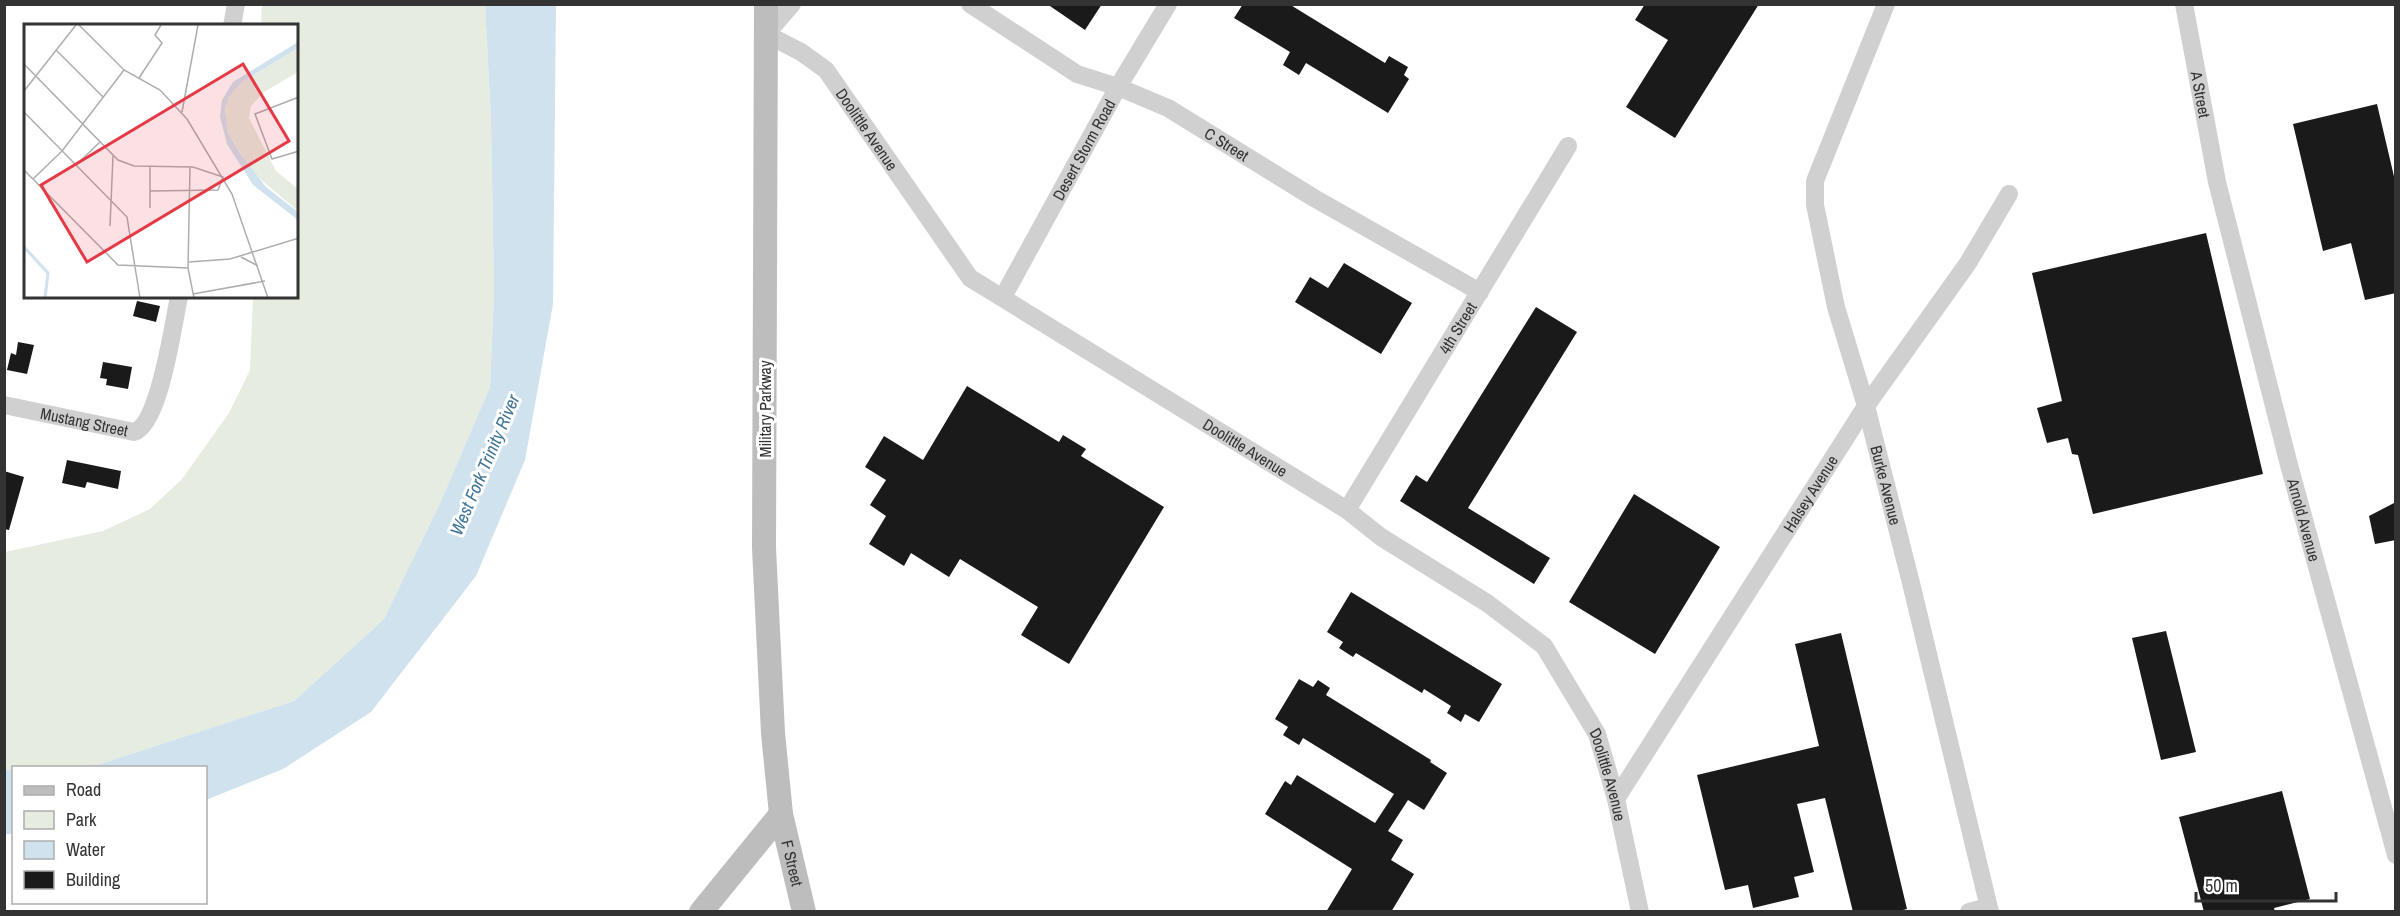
<svg xmlns="http://www.w3.org/2000/svg" width="2400" height="916" font-family="'Archivo Narrow',sans-serif">
  <rect width="100%" height="100%" fill="#fff"/>
  <path fill="#e6ecdf" d="M 262,5 L 485,5 L 491,121 L 494,292 L 490,387 L 441,501 L 384,619 L 294,701 L 97,765 L 14,768 L 13,769 L 5,770 L 5,552 L 103,531 L 150,509 L 182,479 L 229,413 L 250,370 L 253,297 L 297,297 L 297,26 L 261,25 Z"/>
  <path fill="#cfe2ee" d="M 485,5 L 556,5 L 553,304 L 525,460 L 476,576 L 371,712 L 283,769 L 206,800 L 206,768 L 46,767 L 97,765 L 294,701 L 384,619 L 441,501 L 490,387 L 494,292 L 491,121 Z
    M 13,769 L 13,834 L 5,834 L 5,770 Z"/>
  <path fill="#1a1a1a" d="M 1047,4 L 1102,4 L 1085,30 Z
    M 1243,4 L 1289,4 L 1385,63 L 1389,56 L 1408,67 L 1404,75 L 1409,79 L 1388,113 L 1306,63 L 1299,75 L 1283,65 L 1290,52 L 1234,18 Z
    M 1645,4 L 1759,4 L 1675,138 L 1626,107 L 1668,40 L 1635,20 Z
    M 2377,104 L 2396,185 L 2396,293 L 2365,300 L 2351,243 L 2323,251 L 2293,124 Z
    M 2206,233 L 2263,474 L 2093,514 L 2078,455 L 2072,454 L 2068,438 L 2047,443 L 2037,408 L 2062,401 L 2032,273 Z
    M 1344,263 L 1412,303 L 1381,354 L 1295,302 L 1310,277 L 1328,288 Z
    M 137,301 L 160,306 L 156,322 L 133,316 Z
    M 1536,307 L 1577,332 L 1468,508 L 1550,558 L 1534,584 L 1400,501 L 1416,475 L 1427,482 Z
    M 18,342 L 34,345 L 27,374 L 7,370 L 11,353 L 16,355 Z
    M 103,362 L 132,367 L 128,389 L 106,385 L 107,379 L 100,378 Z
    M 967,386 L 1059,442 L 1063,435 L 1086,449 L 1081,456 L 1164,507 L 1069,664 L 1021,635 L 1038,607 L 960,559 L 949,577 L 911,553 L 904,566 L 869,544 L 886,516 L 870,505 L 886,480 L 865,467 L 884,436 L 923,460 Z
    M 67,460 L 121,471 L 118,489 L 87,482 L 85,488 L 62,483 Z
    M 4,471 L 24,477 L 9,530 L 4,529 Z
    M 1634,494 L 1720,547 L 1655,654 L 1569,602 Z
    M 2396,502 L 2396,540 L 2375,544 L 2369,516 Z
    M 1351,592 L 1502,684 L 1479,722 L 1465,714 L 1461,722 L 1447,713 L 1451,706 L 1424,689 L 1422,693 L 1356,653 L 1353,657 L 1339,648 L 1343,642 L 1327,632 Z
    M 2166,631 L 2196,752 L 2161,760 L 2132,638 Z
    M 1841,633 L 1907,909 L 1895,912 L 1853,912 L 1825,798 L 1797,804 L 1814,872 L 1794,877 L 1799,897 L 1753,908 L 1748,885 L 1725,890 L 1697,775 L 1819,746 L 1795,644 Z
    M 1299,679 L 1313,687 L 1318,680 L 1330,688 L 1326,695 L 1431,760 L 1430,762 L 1447,773 L 1424,810 L 1408,800 L 1388,831 L 1403,840 L 1391,860 L 1414,874 L 1391,912 L 1326,912 L 1352,869 L 1265,814 L 1285,781 L 1291,785 L 1297,775 L 1375,823 L 1394,794 L 1303,738 L 1299,745 L 1283,735 L 1288,727 L 1275,719 Z
    M 2282,791 L 2310,899 L 2274,908 L 2275,912 L 2204,912 L 2179,817 Z"/>
  <g fill="none" stroke-linecap="round" stroke-linejoin="round">
    <g stroke="#d0d0d0" stroke-width="18">
      <path id="s1" d="M 792,4 L 766,34 L 801,52 L 826,70 L 970,278 L 1347,510 L 1381,537 L 1487,603 L 1544,646 L 1597,734 L 1616,799 L 1640,912"/>
      <path id="s2" d="M 970,4 L 1077,74 L 1118,87 L 1168,108 L 1314,198 L 1480,292"/>
      <path id="s3" d="M 1886,4 L 1815,181 L 1815,205 L 1836,307 L 1866,406 L 1911,583 L 1990,912"/>
      <path id="s4" d="M 2184,4 L 2217,182 L 2289,465 L 2396,855"/>
      <path d="M 232,26 L 236,4"/>
      <path id="s5" d="M 1003,297 L 1118,87 L 1168,4"/>
      <path id="s6" d="M 4,405 L 134,432 C 160,424 173,324 179,297"/>
      <path id="s7" d="M 1347,510 L 1568,146"/>
      <path id="s8" d="M 1616,799 L 1866,406 L 1968,263 L 2009,194"/>
      <path d="M 1969,912 L 1988,907"/>
    </g>
    <g stroke="#bdbdbd" stroke-width="24">
      <path id="s9" d="M 766,4 L 764,548 L 773,733 L 781,814 L 804,912"/>
      <path d="M 701,912 L 781,814"/>
    </g>
  </g>
  <g text-anchor="middle" stroke-width="6" stroke-linejoin="round" paint-order="stroke">
    <g font-size="16" fill="#333" stroke="#fff">
      <text dy="6" stroke="none"><textPath href="#s4" startOffset="92">A Street</textPath></text>
      <text dy="6" stroke="none"><textPath href="#s1" startOffset="182">Doolittle Avenue</textPath></text>
      <text dy="6" stroke="none"><textPath href="#s2" startOffset="294">C Street</textPath></text>
      <text dy="6" stroke="none"><textPath href="#s5" startOffset="168">Desert Storm Road</textPath></text>
      <text dy="6" stroke="none"><textPath href="#s7" startOffset="213">4th Street</textPath></text>
      <text transform="translate(765 409) rotate(-90)" y="6">Military Parkway</text>
      <text dy="6" stroke="none"><textPath href="#s6" startOffset="82">Mustang Street</textPath></text>
      <text dy="6" stroke="none"><textPath href="#s1" startOffset="686">Doolittle Avenue</textPath></text>
      <text dy="6" stroke="none"><textPath href="#s3" startOffset="504">Burke Avenue</textPath></text>
      <text dy="6" stroke="none"><textPath href="#s8" startOffset="362">Halsey Avenue</textPath></text>
      <text dy="6" stroke="none"><textPath href="#s4" startOffset="530">Arnold Avenue</textPath></text>
      <text dy="6" stroke="none"><textPath href="#s1" startOffset="1190">Doolittle Avenue</textPath></text>
      <text dy="6" stroke="none"><textPath href="#s9" startOffset="861">F Street</textPath></text>
    </g>
    <g font-size="18" font-style="italic" fill="#3f7597" stroke="#fff">
      <text transform="translate(485 465) rotate(-67)" y="6">West Fork Trinity River</text>
    </g>
  </g>
  <g transform="translate(24 24)">
    <rect width="274" height="274" fill="#fff"/>
    <path d="M 274,24 L 274,48 L 240,68 L 227,82 L 225,94 L 252,147 L 274,165 L 274,187 L 229,149 L 204,109 L 201,85 L 205,73 L 218,58 Z" fill="#e6ecdf"/>
    <path d="M 274,18 L 274,24 L 218,58 L 205,73 L 201,85 L 204,109 L 218,132 L 242,163 L 274,188 L 274,196 L 229,161 L 203,120 L 196,93 L 198,76 L 209,58 Z" fill="#cfe2ee"/>
    <path fill="none" stroke="#cfe2ee" stroke-width="3" d="M 0,223 L 24,249 L 21,274"/>
    <path fill="none" stroke="#adadad" stroke-width="1.5" d="M 55,1 L 100,46 L 136,66 L 163,95 L 208,170 L 244,274M 32,26 L 79,73M 0,40 L 94,136 L 110,142 L 169,143 L 199,153 L 194,166 L 126,167M 115,54 L 138,19 L 131,11 L 137,1M 0,67 L 52,1M 275,73 L 231,90 L 248,135 L 275,127M 0,88 L 103,193 L 116,274M 158,88 L 174,1M 52,141 L 76,118M 166,143 L 164,244 L 170,274M 0,146 L 94,241 L 164,244M 9,155 L 38,127 L 100,46M 126,184 L 126,142M 86,202 L 89,132M 217,233 L 234,242M 165,238 L 206,235 L 275,214M 169,270 L 241,257"/>
    <path fill="#e63946" fill-opacity="0.15" stroke="#e63946" stroke-width="3" d="M 219,40 L 265,117 L 63,238 L 17,161 Z"/>
    <rect width="274" height="274" fill="none" stroke="#333" stroke-width="3"/>
  </g>
  <rect width="2400" height="916" fill="none" stroke="#333333" stroke-width="12"/>
  <rect x="12" y="766" width="195" height="138" fill="#ffffff" stroke="#adadad" stroke-width="1.5"/>
  <rect x="24" y="786" width="30" height="9" fill="#bdbdbd" stroke="#adadad" stroke-width="1.5"/>
  <text x="66" y="796" font-size="18" fill="#333333">Road</text>
  <rect x="24" y="811" width="30" height="18" fill="#e6ecdf" stroke="#adadad" stroke-width="1.5"/>
  <text x="66" y="826" font-size="18" fill="#333333">Park</text>
  <rect x="24" y="841" width="30" height="18" fill="#cfe2ee" stroke="#adadad" stroke-width="1.5"/>
  <text x="66" y="856" font-size="18" fill="#333333">Water</text>
  <rect x="24" y="871" width="30" height="18" fill="#1a1a1a" stroke="#adadad" stroke-width="1.5"/>
  <text x="66" y="886" font-size="18" fill="#333333">Building</text>
  <path d="M2196 892v9h140v-9" fill="none" stroke="#333333" stroke-width="3"/>
  <text x="2205" y="892" font-size="18" fill="#333333" stroke="#ffffff" stroke-width="4.5" paint-order="stroke">50 m</text>
</svg>
